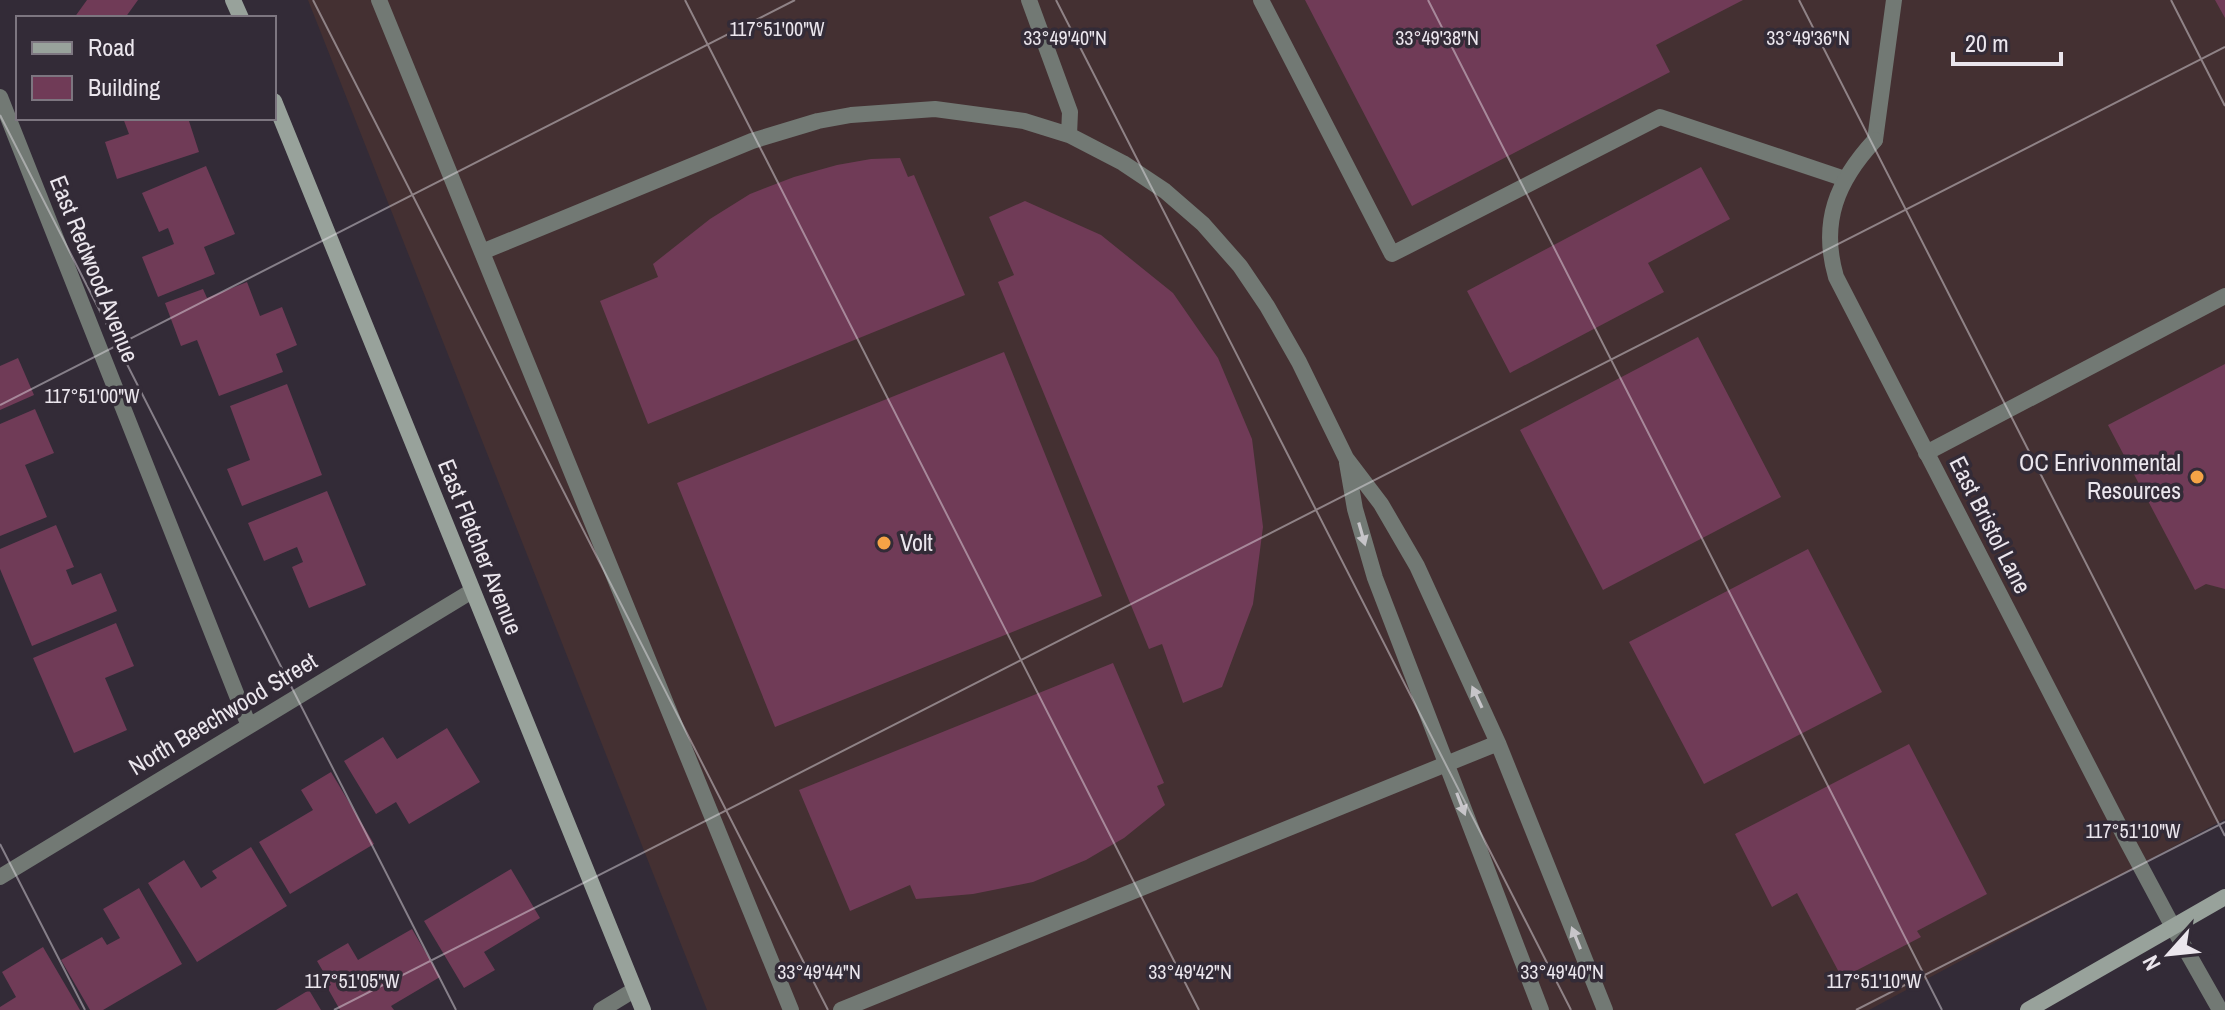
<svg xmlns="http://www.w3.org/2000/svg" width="2225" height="1010" font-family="'Archivo Narrow',sans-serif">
  <rect width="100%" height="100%" fill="#332b37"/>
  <path fill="#443032" d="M 308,0 L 2225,0 L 2225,819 L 1869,1010 L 707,1010 Z"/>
  <path fill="#703b57" d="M 87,0 L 138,0 L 125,18 L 74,18 Z
    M 1305,0 L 1743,0 L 1656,45 L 1670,72 L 1412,206 Z
    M 2215,0 L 2225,0 L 2225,18 Z
    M 123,118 L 188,118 L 199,152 L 117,179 L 105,142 L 129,134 Z
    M 900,158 L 908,177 L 914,175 L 965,295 L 648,424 L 600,301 L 658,277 L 653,264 L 710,219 L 750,194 L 794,177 L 837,165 L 871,159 Z
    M 206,166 L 235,234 L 204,247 L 215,274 L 158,297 L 142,257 L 174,244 L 168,228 L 159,232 L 142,193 Z
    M 1701,167 L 1730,219 L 1648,263 L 1664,292 L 1510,373 L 1467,291 Z
    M 1025,201 L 1101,235 L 1173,293 L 1218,358 L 1252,439 L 1263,527 L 1253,604 L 1222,687 L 1183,703 L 1162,644 L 1149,649 L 998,282 L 1014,275 L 989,217 Z
    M 247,282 L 260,316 L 282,307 L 297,345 L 276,354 L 283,372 L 219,396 L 197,340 L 181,346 L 165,303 L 203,289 L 207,298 Z
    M 1698,337 L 1781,497 L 1603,590 L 1520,430 Z
    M 1004,352 L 1102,596 L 775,727 L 677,483 Z
    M 18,358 L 34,395 L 0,410 L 0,366 Z
    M 2225,364 L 2225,589 L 2206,584 L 2195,590 L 2108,425 Z
    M 287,384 L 322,475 L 242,506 L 227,469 L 250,460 L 230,406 Z
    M 35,409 L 54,453 L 25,465 L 47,517 L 0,536 L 0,424 Z
    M 327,491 L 366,585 L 309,608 L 292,567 L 303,562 L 297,547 L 264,561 L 248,523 Z
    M 56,525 L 74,567 L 66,570 L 72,585 L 101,573 L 117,611 L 32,646 L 0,569 L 0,549 Z
    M 1808,549 L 1882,692 L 1704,784 L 1629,642 Z
    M 116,623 L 134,666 L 105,678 L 127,730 L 74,753 L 33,658 Z
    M 1113,663 L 1164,783 L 1157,786 L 1165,805 L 1124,838 L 1103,850 L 1086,860 L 1033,882 L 973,894 L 916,899 L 910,885 L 850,911 L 799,790 Z
    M 447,728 L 480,782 L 409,824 L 396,802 L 376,814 L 344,761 L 383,737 L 397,759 Z
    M 1909,744 L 1987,894 L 1917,931 L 1921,937 L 1842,978 L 1797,893 L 1772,907 L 1735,834 Z
    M 331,772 L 374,844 L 290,894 L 259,842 L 313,810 L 301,790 Z
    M 251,847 L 287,906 L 197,962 L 148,883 L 184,860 L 201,888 L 217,878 L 212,871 Z
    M 511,869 L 540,918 L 484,952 L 495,970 L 464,988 L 424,921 Z
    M 139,888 L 182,964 L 103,1010 L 90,1010 L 61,960 L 102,937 L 107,945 L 120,938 L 103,909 Z
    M 412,929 L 440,977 L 391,1006 L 394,1010 L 340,1010 L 327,987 L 331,985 L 317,961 L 348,943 L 358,960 Z
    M 43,947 L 80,1010 L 0,1010 L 0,1007 L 16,997 L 2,972 Z
    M 309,990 L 321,1010 L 276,1010 Z"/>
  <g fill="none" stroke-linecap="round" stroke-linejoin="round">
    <path stroke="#727974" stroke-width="16" d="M 379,0 L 791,1010
      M 1029,0 L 1070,112 L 1069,135
      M 1261,0 L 1392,254 L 1660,117 L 1845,179
      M 1875,140 L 1894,0
      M 482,252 L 752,141 L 818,121 L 851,115 L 935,109 L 1024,121 L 1069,135 L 1123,163 L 1165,191 L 1203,224 L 1240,266 L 1267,306 L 1299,362 L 1346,458 L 1381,504 L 1417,566 L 1498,743 L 1605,1010
      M 1926,453 L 2225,296
      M 1347,463 L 1355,509 L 1375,578 L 1541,1010
      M 841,1010 L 1498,743"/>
    <path stroke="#727974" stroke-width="16" d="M 0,97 L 249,726
      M 1875,140 C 1837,181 1820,222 1836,277 L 2128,843 L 2173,927 L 2220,1010
      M 0,877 L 472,591
      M 601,1010 L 634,990"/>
    <path stroke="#98a29b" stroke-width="16" d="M 233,0 L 241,18
      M 274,101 L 643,1010
      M 2028,1010 L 2225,897"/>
  </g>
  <defs><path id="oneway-solid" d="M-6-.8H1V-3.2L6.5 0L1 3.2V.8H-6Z" transform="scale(2)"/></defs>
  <g fill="#c7c5c9">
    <use href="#oneway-solid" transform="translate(1362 534) rotate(74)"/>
    <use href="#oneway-solid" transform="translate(1477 697) rotate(-115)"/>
    <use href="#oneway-solid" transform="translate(1461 804) rotate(69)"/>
    <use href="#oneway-solid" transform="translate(1576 938) rotate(-112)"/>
  </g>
  <path fill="none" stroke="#ebe6ed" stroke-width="2" stroke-opacity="0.45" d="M 313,0 L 828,1010M 685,0 L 1199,1010M 1056,0 L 1571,1010M 1428,0 L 1942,1010M 1799,0 L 2225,836M 2171,0 L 2225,106M 0,115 L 456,1010M 0,405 L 795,0M 0,844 L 85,1010M 334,1010 L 2225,47M 1856,1010 L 2225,822"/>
  <g fill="#f5a346" stroke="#332b37" stroke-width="3">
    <circle cx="2197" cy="477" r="8"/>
    <circle cx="884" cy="543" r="8"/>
  </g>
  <g text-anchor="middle" stroke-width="7" stroke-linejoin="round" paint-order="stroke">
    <g font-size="24" fill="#ebe6ed" stroke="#332b37">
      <text transform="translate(94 269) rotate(68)" y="8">East Redwood Avenue</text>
      <text transform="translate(1990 525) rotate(63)" y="8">East Bristol Lane</text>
      <text transform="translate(480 547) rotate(68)" y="8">East Fletcher Avenue</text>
      <text transform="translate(223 714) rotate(-31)" y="8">North Beechwood Street</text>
    </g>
    <g font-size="24" fill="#ebe6ed" stroke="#332b37" text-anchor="end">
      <text x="2181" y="471">OC Enrivonmental<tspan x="2181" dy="28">Resources</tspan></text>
      <text x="900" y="551" text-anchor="start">Volt</text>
    </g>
  </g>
  <g font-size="20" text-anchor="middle" fill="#ebe6ed" stroke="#332b37" stroke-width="7" stroke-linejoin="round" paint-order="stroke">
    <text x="777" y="36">117°51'00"W</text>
    <text x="1065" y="45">33°49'40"N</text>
    <text x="1437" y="45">33°49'38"N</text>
    <text x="1808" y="45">33°49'36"N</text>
    <text x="92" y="403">117°51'00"W</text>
    <text x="2133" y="838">117°51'10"W</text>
    <text x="819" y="979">33°49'44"N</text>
    <text x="1190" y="979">33°49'42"N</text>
    <text x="1562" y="979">33°49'40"N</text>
    <text x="352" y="988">117°51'05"W</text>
    <text x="1874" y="988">117°51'10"W</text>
  </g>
  <rect x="16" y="16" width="260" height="104" fill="#332b37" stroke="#7d7680" stroke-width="2"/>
  <rect x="32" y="42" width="40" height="12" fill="#98a29b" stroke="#7d7680" stroke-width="2"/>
  <text x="88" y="56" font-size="24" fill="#ebe6ed">Road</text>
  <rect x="32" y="76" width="40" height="24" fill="#703b57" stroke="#7d7680" stroke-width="2"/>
  <text x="88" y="96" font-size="24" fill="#ebe6ed">Building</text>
  <g transform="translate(2169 954) rotate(243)" stroke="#332b37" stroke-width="6" paint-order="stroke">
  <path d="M0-6L14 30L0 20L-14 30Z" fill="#ebe6ed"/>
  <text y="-12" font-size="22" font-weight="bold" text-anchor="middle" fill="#ebe6ed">N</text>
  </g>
  <path d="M1953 52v12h108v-12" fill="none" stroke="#ebe6ed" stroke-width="4"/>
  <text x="1965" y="52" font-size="24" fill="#ebe6ed" stroke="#332b37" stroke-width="6" paint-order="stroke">20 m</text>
</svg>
